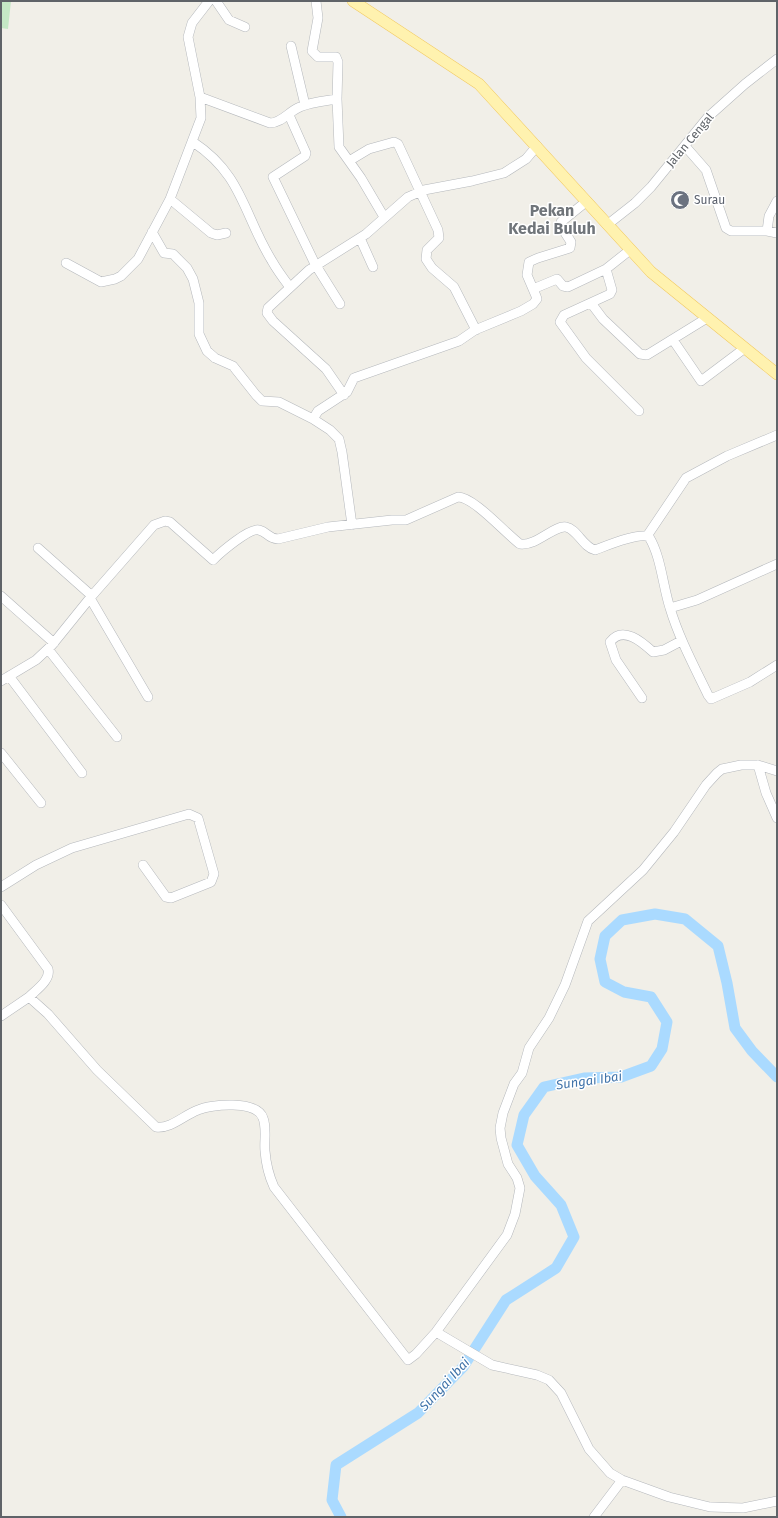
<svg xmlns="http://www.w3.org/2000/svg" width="778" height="1518" font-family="'Fira Sans',sans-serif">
  <rect width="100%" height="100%" fill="#f1efe8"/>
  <path fill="#c5e8c5" d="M 1,1 L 11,1 L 8,29 L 1,28 Z"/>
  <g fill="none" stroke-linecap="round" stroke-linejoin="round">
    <path stroke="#aadaff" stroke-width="11" d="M 341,1517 L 332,1500 L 336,1465 L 418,1413 L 463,1367 L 506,1300 L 556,1268 L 574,1237 L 561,1205 L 535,1176 L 517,1145 L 524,1115 L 544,1087 L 584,1078 L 621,1077 L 651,1066 L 662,1049 L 667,1022 L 651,997 L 624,992 L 605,982 L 600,959 L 605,936 L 622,920 L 655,914 L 685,919 L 718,946 L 727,983 L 735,1028 L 752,1051 L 777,1077"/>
    <defs>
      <path id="minor" d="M 216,1 L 229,20 L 245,27
        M 316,1 L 318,18 L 312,51 L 318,57 L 336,57 L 338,62 L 337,99 L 339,147 L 361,178 L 384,217
        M 291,46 L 305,105
        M 200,97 L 270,123 C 282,123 289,111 300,107 C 311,102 325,101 337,99
        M 289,115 L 306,153 L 305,156 L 273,177 L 315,264 L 340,304
        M 193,142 C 243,175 243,214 272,261 C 277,270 283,278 289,286
        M 685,146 L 706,170 L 726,228 L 731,231 L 767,231 L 777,233
        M 349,161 L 369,149 L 394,142 L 398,144 L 438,230 L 439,238 L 427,250 L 426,259 L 432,268 L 454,287 L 476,330
        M 170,199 L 211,233 L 217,235 L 226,233
        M 607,225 L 635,203 L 651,187 L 708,117 L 745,84 L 777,59
        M 767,231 L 769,216 L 777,201
        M 152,232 L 164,253 L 173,254 L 187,268 L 193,279 L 199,303 L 199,334 L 207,351 L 215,358 L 233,366 L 256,395 L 262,401 L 279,402 L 313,419 L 330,430 L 339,439 L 342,452 L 352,525
        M 360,238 L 373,267
        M 66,263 L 101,282 L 115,279 L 121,276 L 138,259 L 170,199 L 201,118 L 200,97 L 188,37 L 192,23 L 209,1
        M 606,269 L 612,290 L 610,294 L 564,315 L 560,322 L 586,358 L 639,411
        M 533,289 L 557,279 L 563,286 L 568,287 L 606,269 L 630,250
        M 591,303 L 603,319 L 640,354 L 647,355 L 707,318
        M 673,340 L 701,381 L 745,348
        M 344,395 L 326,369 L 273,321 L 267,313 L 268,308 L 309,270 L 366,234 L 408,197 L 424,190 L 472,181 L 504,173 L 526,159 L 537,146
        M 313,419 L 318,411 L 347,392 L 354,378 L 459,341 L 475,330 L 521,311 L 533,304 L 537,299 L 536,296 L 527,275 L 529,262 L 538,258 L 570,248 L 571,242 L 562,228 L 561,222 L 587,201
        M 647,536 L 686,478 L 727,456 L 777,435
        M 38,548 L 92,596
        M 1,596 L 54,643
        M 90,598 L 148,697
        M 670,608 L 697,600 L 777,564
        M 48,649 L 117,737
        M 9,676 L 82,773
        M 1,681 L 36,660 L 52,645 L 90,598 L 154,525 L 165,521 L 170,522 L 213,560 C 220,553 250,527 259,530 C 268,532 267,538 278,539 L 328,527 L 392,520 L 406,520 L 458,497 C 474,497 506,534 520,544 C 537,546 554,525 566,527 C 577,529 583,547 595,550 C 606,546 639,532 649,537 C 661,556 663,587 670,608 C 679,638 694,666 708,695 L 711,699 L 750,682 L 777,665
        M 642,698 L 616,660 L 610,642 C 623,625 642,642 653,652 L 664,650 L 681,641
        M 1,753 L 41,803
        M 758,765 L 766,793 L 777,818
        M 1,887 L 36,865 L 72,848 L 189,814 L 198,818 L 214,874 L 211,882 L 171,898 L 166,897 L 143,865
        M 1,905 L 48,969 C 51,980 36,990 29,997
        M 1,1016 L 29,997 L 48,1014 L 97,1070 L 156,1127 C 171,1129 184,1115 198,1110 C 211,1104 257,1100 263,1118 C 267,1128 264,1141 265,1151 C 266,1164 269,1176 274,1187 L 408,1360 L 416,1354 L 436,1332 L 507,1235 L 515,1214 L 520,1188 L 517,1178 L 508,1164 L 501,1138 L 500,1128 L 503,1113 L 514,1084 L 522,1073 L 529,1048 L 549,1018 L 565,985 L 588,921 L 643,870 L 674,832 L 706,785 L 717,773 L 722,769 L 741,765 L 758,765 L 777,771
        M 436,1332 L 492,1365 L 537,1375 L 549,1380 L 561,1393 L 589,1449 L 610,1473 L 622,1480 L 669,1497 L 710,1507 L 743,1508 L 777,1501
        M 594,1517 L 622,1480"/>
      <path id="major" d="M 353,1 L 479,84 L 651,272 L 777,374"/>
    </defs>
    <use href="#minor" stroke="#b5b8bc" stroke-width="10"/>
    <use href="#major" stroke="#f2c960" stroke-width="12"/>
    <use href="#minor" stroke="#fff" stroke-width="9"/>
    <use href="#major" stroke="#fff2af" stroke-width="11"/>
  </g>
  <defs>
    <symbol id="mosque-disc" viewBox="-11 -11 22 22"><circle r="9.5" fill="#6b7280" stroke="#fff"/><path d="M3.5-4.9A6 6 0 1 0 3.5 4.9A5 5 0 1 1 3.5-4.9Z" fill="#fff"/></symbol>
  </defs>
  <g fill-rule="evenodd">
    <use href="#mosque-disc" x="669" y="189" width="22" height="22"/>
  </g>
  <g text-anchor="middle" stroke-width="3" stroke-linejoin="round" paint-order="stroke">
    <g font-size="12" fill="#5f6368" stroke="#fff">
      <text transform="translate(690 140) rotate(-50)" y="4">Jalan Cengal</text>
    </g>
    <g font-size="12" fill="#5b616d" stroke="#fff" text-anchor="start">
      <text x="694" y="204">Surau</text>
    </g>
    <g font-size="13" font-style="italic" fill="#4174aa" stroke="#fff">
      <text transform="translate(589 1080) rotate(-8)" y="5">Sungai Ibai</text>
      <text transform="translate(444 1384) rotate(-47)" y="5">Sungai Ibai</text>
    </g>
    <g font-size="16" font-weight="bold" fill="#70757a" stroke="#fff">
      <text x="552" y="216">Pekan<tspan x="552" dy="18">Kedai Buluh</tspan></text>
    </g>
  </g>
  <rect width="778" height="1518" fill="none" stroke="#5f6368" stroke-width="4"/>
</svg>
